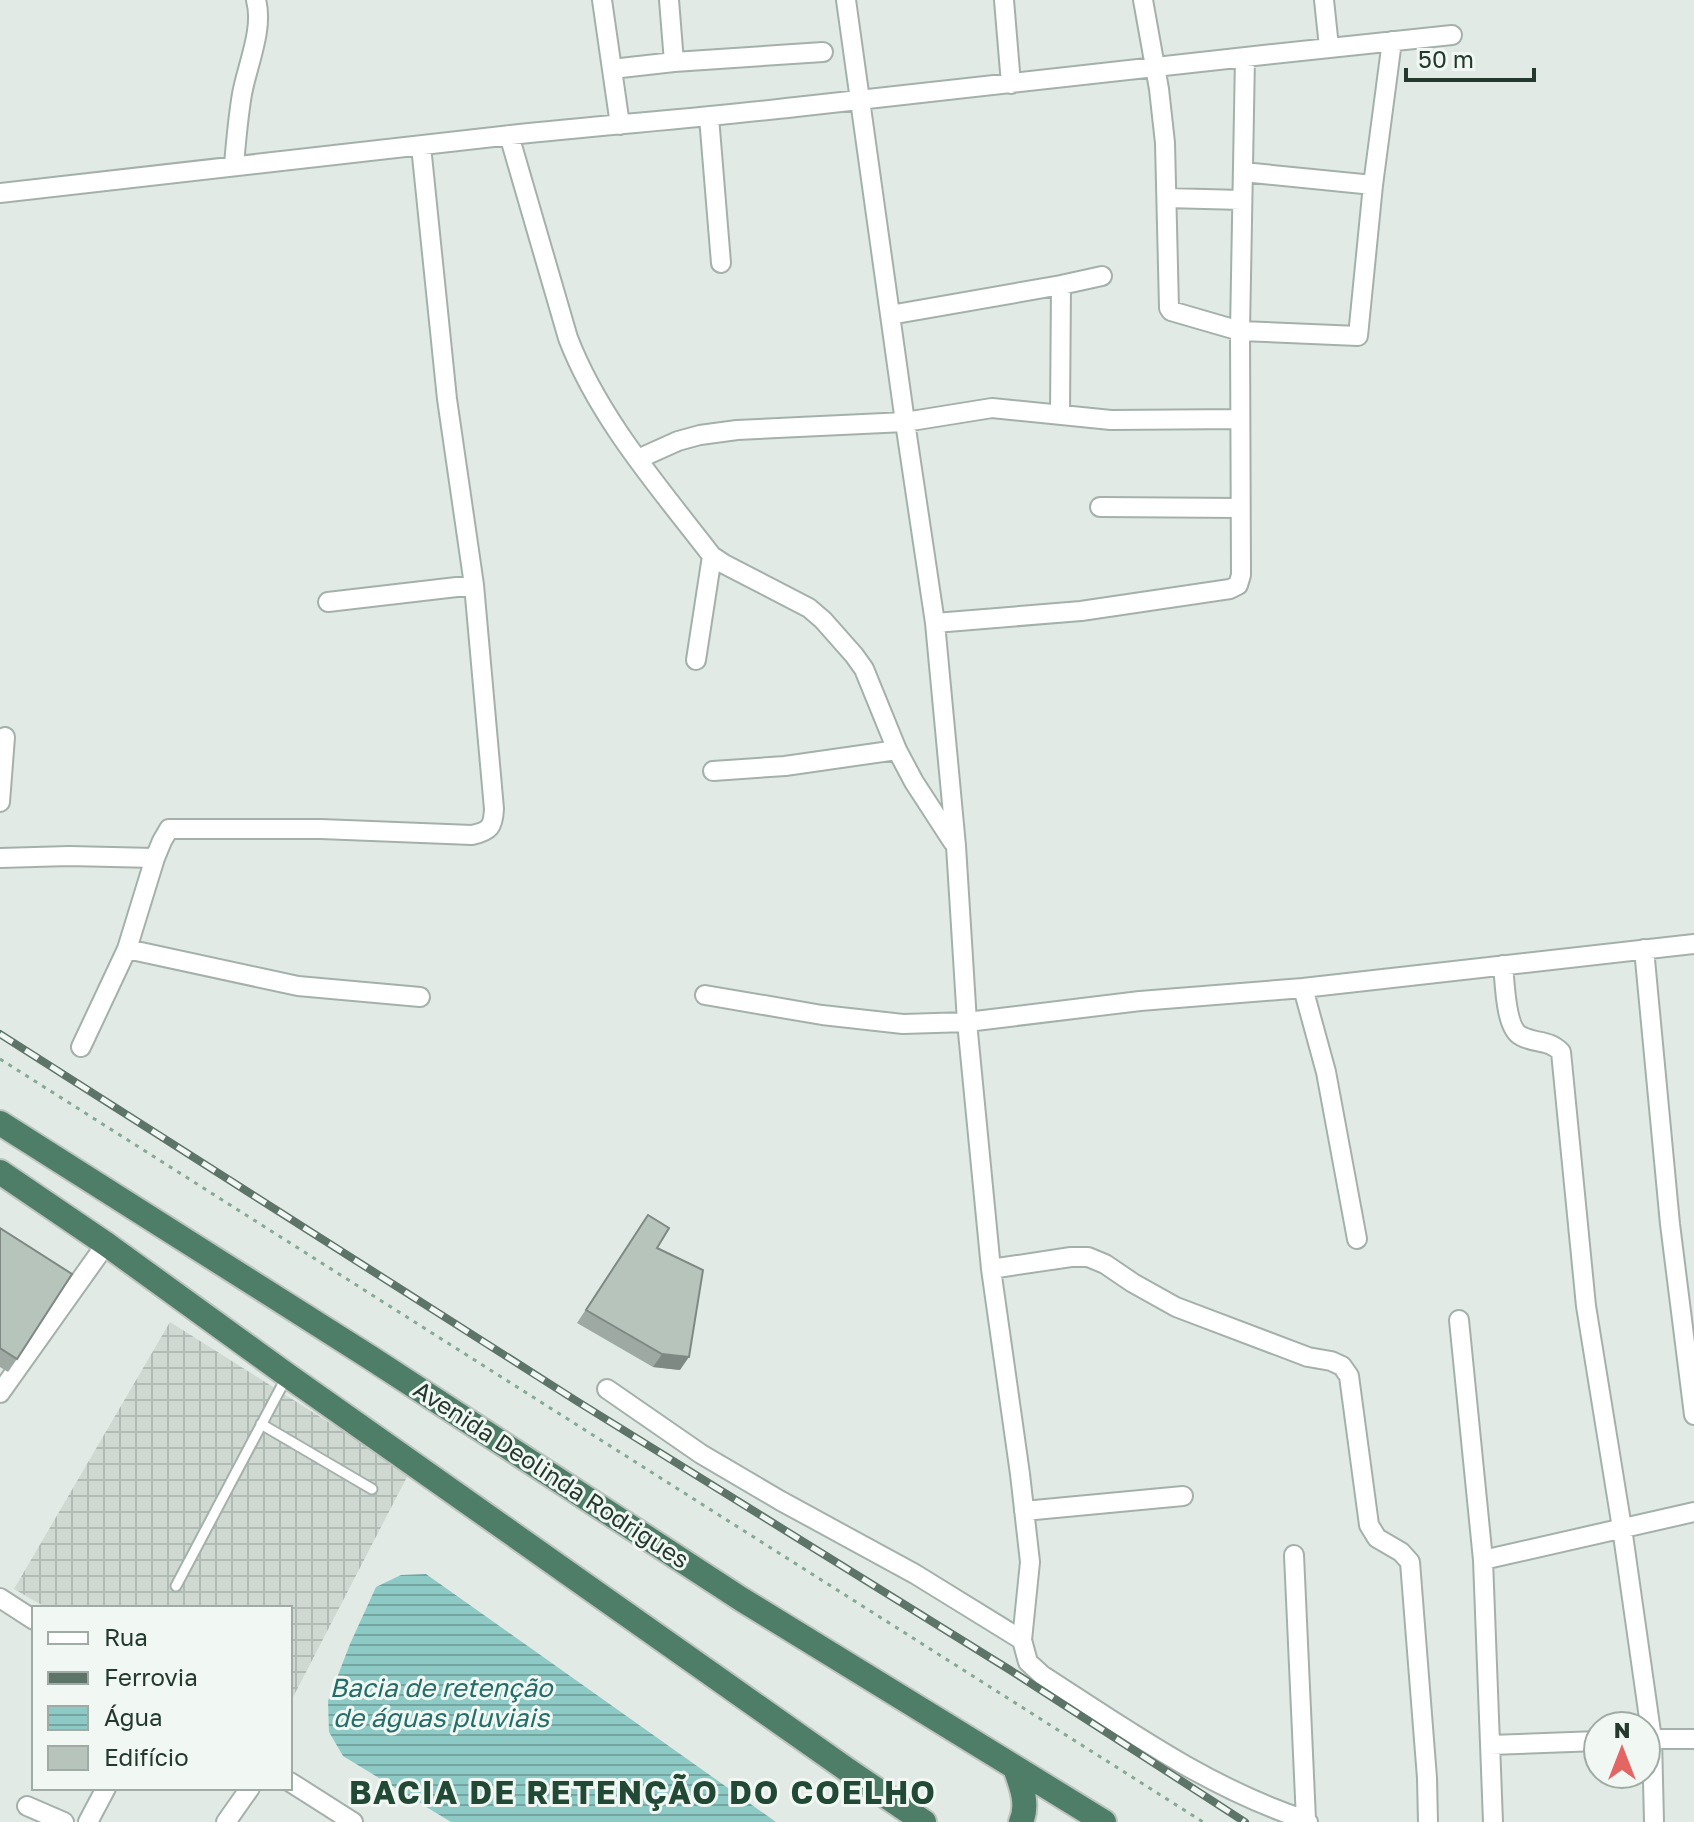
<svg xmlns="http://www.w3.org/2000/svg" width="1694" height="1822" font-family="'Golos Text',sans-serif">
  <defs>
    <pattern id="industrial-grid" width="8" height="8" patternUnits="userSpaceOnUse" patternTransform="scale(2)"><rect width="8" height="8" fill="#cfd9d2"/><path d="M0 4h8M4 0v8" fill="none" stroke="#b1bbb5"/></pattern>
    <pattern id="water-rules" width="6" height="5" patternUnits="userSpaceOnUse" patternTransform="scale(2)"><rect width="6" height="5" fill="#8ecac5"/><path d="M0 2.5h6" fill="none" stroke="#74a5a0"/></pattern>
  </defs>
  <rect width="100%" height="100%" fill="#e1eae4"/>
  <path fill="url(#industrial-grid)" d="M 170,1322 L 409,1473 L 290,1703 L 290,1608 L 47,1608 L 14,1589 Z"/>
  <path fill="url(#water-rules)" d="M 426,1574 L 776,1822 L 451,1822 L 343,1756 L 329,1732 L 328,1701 L 350,1644 L 376,1587 L 401,1575 Z"/>
  <g fill="none" stroke-linecap="round" stroke-linejoin="round">
    <defs>
      <path id="service" d="M 261,1424 L 372,1489
        M 176,1586 L 286,1378"/>
      <path id="minor" d="M 602,0 L 620,125
        M 669,0 L 674,62
        M 846,0 L 905,422 L 935,623 L 956,846 L 967,1022 L 991,1269 L 1020,1474 L 1030,1562 L 1022,1640 L 1028,1662 L 1042,1675 C 1127,1730 1210,1789 1306,1820 L 1308,1822
        M 1004,0 L 1011,84
        M 1143,0 L 1159,89 L 1165,143 L 1169,308 L 1171,311 L 1240,331 L 1358,336 L 1373,185 L 1392,41
        M 1324,0 L 1329,47
        M 612,69 L 674,62 L 823,52
        M 709,117 L 721,263
        M 509,135 L 568,338 C 599,419 659,487 712,556 L 724,564 L 809,608 L 823,620 L 854,655 L 864,669 L 897,750 L 914,782 L 953,842
        M 234,165 C 236,141 238,118 242,94 C 247,66 264,29 256,0
        M 1243,172 L 1373,185
        M 0,193 C 170,173 340,153 511,135 C 605,125 701,118 796,107 C 1014,84 1233,57 1452,35
        M 1167,198 L 1242,200
        M 890,315 L 1061,285 L 1102,276
        M 1060,415 L 1061,285
        M 638,459 L 678,441 L 700,435 L 737,430 L 905,422 L 992,408 L 1111,420 L 1240,419
        M 1100,507 L 1240,508
        M 328,602 L 474,585
        M 935,623 L 1081,611 L 1230,589 L 1238,585 L 1241,575 L 1240,331 L 1245,57
        M 696,660 L 712,556
        M 713,771 L 785,766 L 897,750
        M 0,802 L 5,737
        M 0,858 L 69,856 L 155,858 L 162,841 L 169,829 L 321,829 L 472,835 C 490,831 493,827 494,809 L 474,585 L 447,399 L 421,146
        M 127,949 L 298,986 L 420,997
        M 1644,949 L 1670,1224 L 1694,1415
        M 1503,965 C 1505,982 1505,1028 1521,1036 C 1536,1044 1548,1039 1561,1052 L 1586,1306 L 1622,1528 L 1652,1739 L 1654,1822
        M 1303,988 L 1326,1072 L 1357,1239
        M 705,995 L 822,1015 L 903,1024 L 967,1022 L 1140,1001 L 1303,988 L 1694,944
        M 81,1047 L 127,949 L 155,858
        M 991,1269 L 1071,1257 L 1088,1257 L 1105,1264 L 1133,1283 L 1176,1307 L 1308,1357 L 1331,1361 L 1342,1366 L 1349,1376 L 1369,1525 L 1377,1538 L 1401,1552 L 1410,1562 L 1427,1778 L 1428,1822
        M 1459,1320 L 1483,1560 L 1493,1822
        M 607,1389 L 701,1454 L 781,1501 L 915,1574 L 1022,1640
        M 0,1393 L 106,1244
        M 1024,1511 L 1183,1496
        M 1294,1555 L 1306,1820
        M 1483,1560 L 1694,1512
        M 0,1598 L 34,1620
        M 1646,1739 L 1694,1739
        M 1490,1745 L 1598,1741
        M 290,1782 L 353,1822
        M 27,1806 L 64,1822
        M 88,1822 L 106,1788
        M 226,1822 L 250,1788"/>
      <path id="trunk" d="M 0,1123 L 371,1358 L 741,1599 L 1104,1822
        M 0,1172 L 106,1244 L 287,1375 L 846,1769 L 924,1822
        M 1015,1768 C 1021,1785 1029,1804 1021,1822"/>
    </defs>
    <use href="#service" stroke="#a4b1aa" stroke-width="13"/>
    <use href="#minor" stroke="#a4b1aa" stroke-width="22"/>
    <use href="#trunk" stroke="#bdc4c0" stroke-width="28"/>
    <path stroke="#84aa95" stroke-width="3" stroke-dasharray="4 6" stroke-linecap="butt" d="M 0,1059 L 1203,1822"/>
    <use href="#service" stroke="#fff" stroke-width="9"/>
    <use href="#minor" stroke="#fff" stroke-width="18"/>
    <use href="#trunk" stroke="#4e7e68" stroke-width="24"/>
    <defs>
      <path id="rail" d="M 0,1034 L 575,1400 L 1010,1670 L 1245,1822"/>
    </defs>
    <use href="#rail" stroke="#5d7469" stroke-width="8"/>
    <use href="#rail" stroke="#f1f7f2" stroke-width="5" stroke-dasharray="15" stroke-linecap="butt"/>
  </g>
  <path fill="#9da9a2" d="M 648,1215 L 657,1248 L 680,1370 L 653,1367 L 577,1323 Z
    M 0,1228 L 17,1359 L 8,1372 L 0,1367 Z"/>
  <path fill="#7f8984" d="M 662,1354 L 689,1357 L 680,1370 L 653,1367 Z"/>
  <path fill="#b6c4bc" stroke="#7f8984" stroke-width="2" d="M 648,1215 L 669,1228 L 657,1248 L 703,1270 L 689,1357 L 662,1354 L 586,1310 Z
    M 0,1228 L 72,1274 L 17,1359 L 0,1348 Z"/>
  <g text-anchor="middle" stroke-width="6" stroke-linejoin="round" paint-order="stroke">
    <g font-size="24" fill="#23392e" stroke="#f1f7f2">
      <text transform="translate(551 1475) rotate(33)" y="8">Avenida Deolinda Rodrigues</text>
    </g>
    <g font-size="26" font-style="italic" fill="#236e69" stroke="#f1f7f2">
      <text x="441" y="1697">Bacia de retenção<tspan x="441" dy="30">de águas pluviais</tspan></text>
    </g>
    <g font-size="32" font-weight="bold" letter-spacing="2" fill="#214936" stroke="#f1f7f2">
      <text x="643" y="1804">BACIA DE RETENÇÃO DO COELHO</text>
    </g>
  </g>
  <rect x="32" y="1606" width="260" height="184" fill="#f1f7f2" stroke="#9faba4" stroke-width="2"/>
  <rect x="48" y="1632" width="40" height="12" fill="#ffffff" stroke="#9faba4" stroke-width="2"/>
  <text x="104" y="1646" font-size="24" fill="#23392e">Rua</text>
  <rect x="48" y="1672" width="40" height="12" fill="#5d7469" stroke="#9faba4" stroke-width="2"/>
  <text x="104" y="1686" font-size="24" fill="#23392e">Ferrovia</text>
  <rect x="48" y="1706" width="40" height="24" fill="url(#water-rules)" stroke="#9faba4" stroke-width="2"/>
  <text x="104" y="1726" font-size="24" fill="#23392e">Água</text>
  <rect x="48" y="1746" width="40" height="24" fill="#b6c4bc" stroke="#9faba4" stroke-width="2"/>
  <text x="104" y="1766" font-size="24" fill="#23392e">Edifício</text>
  <g transform="translate(1622 1750)"><circle r="38" fill="#f1f7f2" stroke="#9faba4" stroke-width="2"/>
  <path d="M0-6L14 30L0 20L-14 30Z" fill="#e46664"/>
  <text y="-12" font-size="22" font-weight="bold" text-anchor="middle" fill="#23392e">N</text>
  </g>
  <path d="M1406 68v12h128v-12" fill="none" stroke="#23392e" stroke-width="4"/>
  <text x="1418" y="68" font-size="24" fill="#23392e" stroke="#f1f7f2" stroke-width="6" paint-order="stroke">50 m</text>
</svg>
